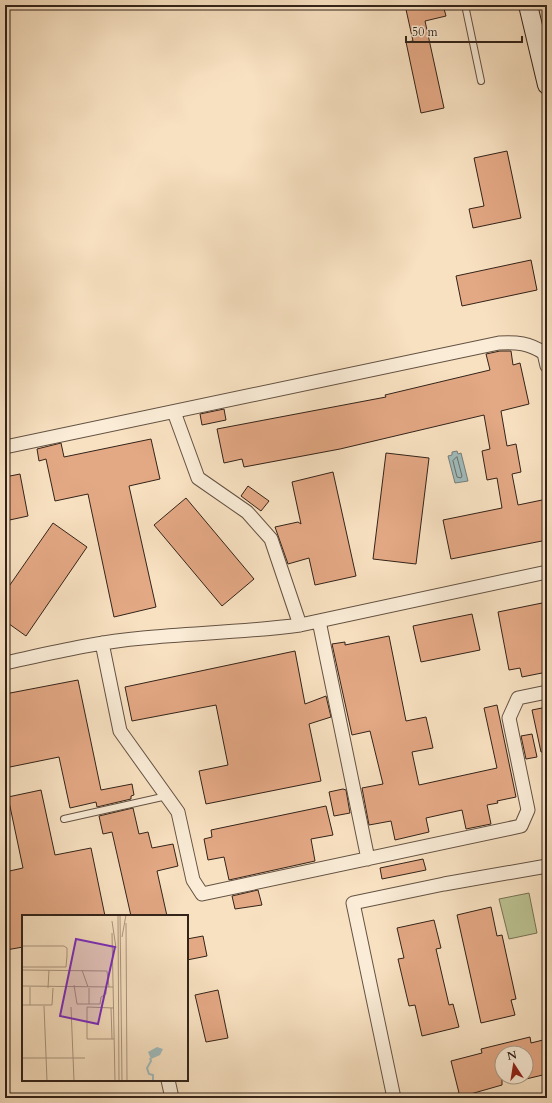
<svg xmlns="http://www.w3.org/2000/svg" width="552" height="1103" font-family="Cardo,serif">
  <rect width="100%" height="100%" fill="#f8e1c1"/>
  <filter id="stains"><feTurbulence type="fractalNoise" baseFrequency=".005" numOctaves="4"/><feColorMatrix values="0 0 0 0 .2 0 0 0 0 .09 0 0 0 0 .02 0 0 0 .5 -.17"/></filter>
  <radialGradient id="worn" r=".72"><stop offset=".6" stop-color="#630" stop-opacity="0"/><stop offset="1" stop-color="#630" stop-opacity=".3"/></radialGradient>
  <path fill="#bcc393" stroke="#787356" d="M 529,893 L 537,933 L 509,939 L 499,899 Z"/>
  <path fill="#a0bbbc" stroke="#747e7b" d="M 457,451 L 458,454 L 461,453 L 468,481 L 455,483 L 448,456 L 452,455 L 452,452 Z"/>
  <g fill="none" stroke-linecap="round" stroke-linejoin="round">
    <path stroke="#6a6f6a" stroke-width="1" d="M 457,457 L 462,476 L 461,478 L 457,477 L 453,461 Z"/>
  </g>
  <path fill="#e3a884" stroke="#332319" d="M 405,5 L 443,5 L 446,16 L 425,21 L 444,108 L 421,113 L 406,42 L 413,41 Z
    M 507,151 L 521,218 L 473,228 L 469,209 L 484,206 L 474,158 Z
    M 531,260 L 537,290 L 462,306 L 456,276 Z
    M 500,351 L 511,351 L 513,365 L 520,363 L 529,404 L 501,411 L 507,446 L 516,444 L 521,472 L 512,474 L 518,505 L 547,499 L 547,540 L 451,559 L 443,520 L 502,508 L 497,478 L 487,480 L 482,451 L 490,449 L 484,415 L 340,449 L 244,467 L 242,459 L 224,463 L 217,429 L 386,397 L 385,395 L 490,370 L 486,354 Z
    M 224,409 L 226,420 L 202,425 L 200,414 Z
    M 151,439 L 160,479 L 129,486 L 156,607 L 114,617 L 88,494 L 55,501 L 46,459 L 39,461 L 37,449 L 61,443 L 64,457 Z
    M 386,453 L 429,458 L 416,564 L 373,559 Z
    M 333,472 L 356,576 L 315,585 L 309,558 L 288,564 L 275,527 L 298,522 L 301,524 L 292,482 Z
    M 20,474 L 28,516 L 5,521 L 5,477 Z
    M 248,486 L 269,501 L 261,511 L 241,496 Z
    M 186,498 L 254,579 L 222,606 L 154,525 Z
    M 53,523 L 87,547 L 26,636 L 5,621 L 5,592 Z
    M 547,602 L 547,672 L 522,677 L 520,668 L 509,670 L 498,612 Z
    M 472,614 L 480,650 L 421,662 L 413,626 Z
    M 389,636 L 406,721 L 426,717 L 433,748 L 412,752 L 419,785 L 497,768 L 484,708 L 497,705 L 516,797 L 497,801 L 498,803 L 487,805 L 491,824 L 466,829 L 462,810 L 426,818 L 429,832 L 395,840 L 391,821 L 369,825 L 362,788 L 383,784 L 370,731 L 352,735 L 332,644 L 345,642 L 345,645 Z
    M 295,651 L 305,704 L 326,696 L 331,717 L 309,724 L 321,781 L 206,804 L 199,771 L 228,765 L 216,705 L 132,721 L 125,687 Z
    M 78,680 L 101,790 L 132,784 L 134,795 L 131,796 L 131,799 L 97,807 L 96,802 L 70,808 L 59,757 L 5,768 L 5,694 Z
    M 547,707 L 547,752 L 541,752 L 532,710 Z
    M 532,734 L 537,757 L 526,759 L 521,736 Z
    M 343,789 L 346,790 L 350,813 L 334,816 L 329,792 Z
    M 41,790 L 55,855 L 91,848 L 105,916 L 23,916 L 23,947 L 6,950 L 5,872 L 23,868 L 8,797 Z
    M 326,806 L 333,835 L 311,839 L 315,861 L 229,880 L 224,857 L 208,860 L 204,839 L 212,837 L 211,830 Z
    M 133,808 L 139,834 L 148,832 L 152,848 L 173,844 L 178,866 L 157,871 L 167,916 L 131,916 L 112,832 L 103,834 L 99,816 Z
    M 423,859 L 426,870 L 382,879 L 380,868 Z
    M 258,890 L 262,905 L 235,909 L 232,896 Z
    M 491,907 L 497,936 L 502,935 L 516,999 L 511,1000 L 515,1015 L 481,1023 L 457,915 Z
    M 434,920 L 441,948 L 436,949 L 449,1005 L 453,1004 L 459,1027 L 422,1036 L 415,1005 L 409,1006 L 398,959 L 404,958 L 397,928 Z
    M 203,936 L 207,956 L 187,960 L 187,939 Z
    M 218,990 L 228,1038 L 206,1042 L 195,995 Z
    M 530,1037 L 531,1043 L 547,1039 L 547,1074 L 526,1079 L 526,1053 L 502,1053 L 502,1085 L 460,1097 L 451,1061 L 482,1053 L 481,1049 Z"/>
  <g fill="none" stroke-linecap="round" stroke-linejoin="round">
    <defs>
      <path id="service" d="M 465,5 L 481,81
        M 64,819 L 167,796"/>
      <path id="minor" d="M 174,412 L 198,478 L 247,512 L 271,539 L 300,625
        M 5,447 L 499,343 C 517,342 529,343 544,353 L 547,366
        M 319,621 L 368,859
        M 102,643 L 120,731 L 178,812 L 193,880 L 202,894 L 521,826 L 528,810 L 509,718 L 518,698 L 547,692
        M 5,663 C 51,653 96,642 143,638 C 195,633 248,632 300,625 L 547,572
        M 168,1080 L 172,1098
        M 394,1098 L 353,903 L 444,884 L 547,866"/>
      <path id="secondary" d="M 528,5 L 547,85"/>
    </defs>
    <use href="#service" stroke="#645243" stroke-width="8"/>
    <use href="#minor" stroke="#645243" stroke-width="15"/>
    <use href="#secondary" stroke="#332319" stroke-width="20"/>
    <use href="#service" stroke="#faecd7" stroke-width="6"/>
    <use href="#minor" stroke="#faecd7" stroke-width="13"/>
    <use href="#secondary" stroke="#faecd7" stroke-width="18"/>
  </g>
  <g transform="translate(22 915)">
    <rect width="166" height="166" fill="#f8e1c1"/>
    <path d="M 135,132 L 141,134 L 138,140 L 129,144 L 126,137 Z" fill="#a0bbbc"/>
    <path fill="none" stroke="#a0bbbc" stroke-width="2" d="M 128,143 L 129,146 L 125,153 L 127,159 L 131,160 L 131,166"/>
    <path fill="none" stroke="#a9957e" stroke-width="1" d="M 96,0 L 97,166M 98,0 L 100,166M 90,6 L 94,33M 104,8 L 105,166M 90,18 L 93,166M 100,22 L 104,0M 0,31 L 42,31 L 45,33 L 45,41 L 44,52 L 0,52M 0,55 L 85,56 L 87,72M 60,55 L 66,72M 52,70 L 55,89 L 78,89 L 79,82 L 84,79 L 84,72M 0,71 L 91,72M 26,73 L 27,55M 67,89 L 67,73M 0,90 L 30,90 L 31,73M 8,90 L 8,72M 22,91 L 25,166M 49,92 L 52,166M 89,93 L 90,124M 92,93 L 65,92 L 65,124 L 92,124M 0,143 L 63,143"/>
    <path fill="#7b2cbf" fill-opacity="0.15" stroke="#7b2cbf" stroke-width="2" d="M 54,24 L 93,32 L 76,109 L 38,101 Z"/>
    <rect width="166" height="166" fill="none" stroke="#332319" stroke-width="2"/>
  </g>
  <rect width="552" height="1103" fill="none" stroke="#f8e1c1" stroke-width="20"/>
  <rect x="6" y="6" width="540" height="1091" fill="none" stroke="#332319" stroke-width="2"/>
  <rect x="10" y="10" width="532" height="1083" fill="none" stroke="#332319"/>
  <g transform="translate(514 1065) rotate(348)"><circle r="19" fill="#faecd7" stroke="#aa9c8b"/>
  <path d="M0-3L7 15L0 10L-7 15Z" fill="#8f2418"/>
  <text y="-6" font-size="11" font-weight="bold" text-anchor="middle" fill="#332319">N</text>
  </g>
  <path d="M406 36v6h116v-6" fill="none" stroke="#332319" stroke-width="2"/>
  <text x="412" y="36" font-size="12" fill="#332319" stroke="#faecd7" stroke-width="3" paint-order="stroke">50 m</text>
  <rect width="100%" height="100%" filter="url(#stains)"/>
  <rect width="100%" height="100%" fill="url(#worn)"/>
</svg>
